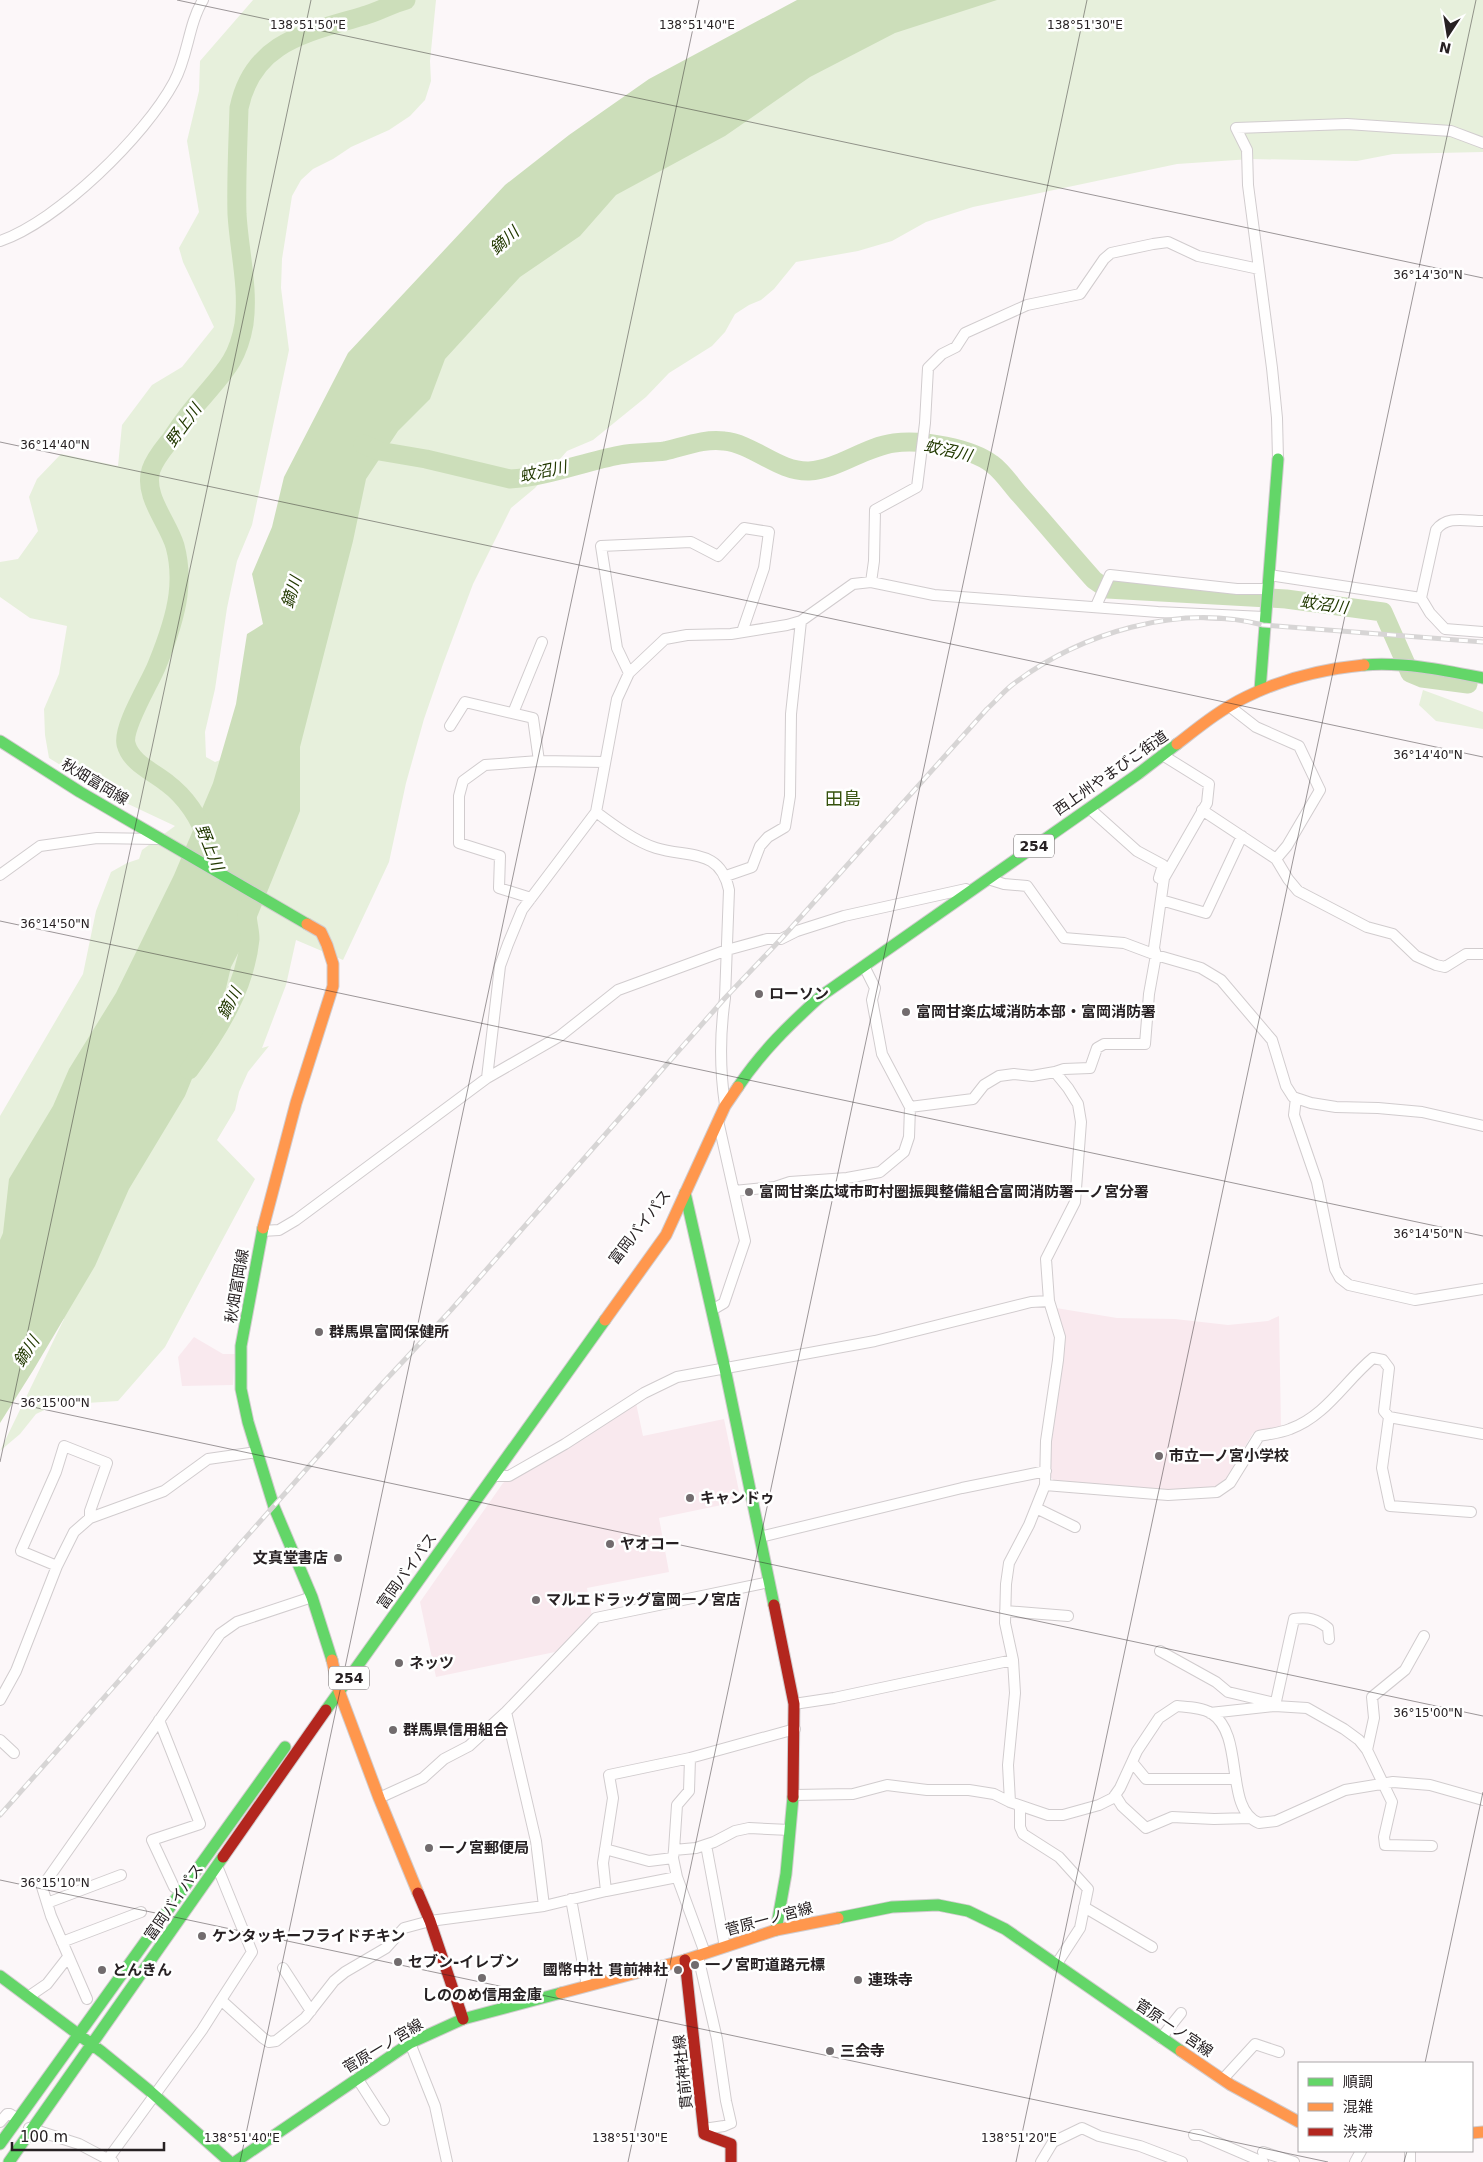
<svg xmlns="http://www.w3.org/2000/svg" width="1483" height="2162" font-family="'DejaVu Sans','Noto Sans JP',sans-serif">
  <rect width="100%" height="100%" fill="#fcf7f9"/>
  <path fill="#f9e9ee" d="M 1056,1308 L 1117,1318 L 1175,1319 L 1228,1325 L 1268,1321 L 1279,1316 L 1281,1427 L 1253,1433 L 1225,1480 L 1213,1488 L 1167,1491 L 1054,1481 L 1049,1475 L 1050,1438 L 1063,1360 Z
    M 194,1337 L 223,1354 L 235,1354 L 233,1385 L 182,1386 L 178,1357 Z
    M 636,1403 L 643,1436 L 724,1419 L 741,1501 L 659,1518 L 669,1572 L 587,1588 L 592,1617 L 555,1652 L 436,1677 L 420,1602 L 503,1483 Z"/>
  <path fill="#e7f0dc" d="M 253,0 L 436,0 L 430,61 L 431,81 L 425,100 L 410,116 L 389,130 L 351,147 L 333,159 L 313,169 L 301,180 L 292,196 L 282,259 L 281,288 L 289,350 L 252,525 L 237,561 L 227,608 L 215,689 L 205,732 L 206,757 L 215,762 L 223,759 L 253,688 L 439,336 L 837,0 L 1483,0 L 1483,152 L 1393,154 L 1357,161 L 1251,159 L 1177,164 L 973,207 L 926,222 L 892,241 L 858,251 L 796,262 L 774,289 L 761,300 L 749,305 L 735,314 L 725,332 L 712,346 L 669,373 L 646,397 L 593,440 L 567,451 L 535,488 L 511,508 L 473,584 L 443,664 L 424,719 L 406,783 L 389,862 L 343,960 L 296,940 L 286,985 L 262,1048 L 269,1046 L 248,1072 L 239,1092 L 235,1110 L 217,1140 L 255,1179 L 165,1347 L 118,1401 L 55,1405 L 36,1414 L 20,1434 L 0,1451 L 64,1319 L 0,1303 L 0,1116 L 83,974 L 96,911 L 111,872 L 127,863 L 139,859 L 142,850 L 175,826 L 109,795 L 49,758 L 45,735 L 44,709 L 59,674 L 67,626 L 30,618 L 0,597 L 0,562 L 18,559 L 38,531 L 29,497 L 37,479 L 61,454 L 118,466 L 122,425 L 152,385 L 182,367 L 214,327 L 183,262 L 179,248 L 199,212 L 187,141 L 199,91 L 200,61 Z
    M 1423,690 L 1483,712 L 1483,729 L 1436,721 L 1419,705 Z"/>
  <path fill="#ccdeba" d="M 797,0 L 997,0 L 895,33 L 810,77 L 725,136 L 616,195 L 580,236 L 520,277 L 445,359 L 430,399 L 398,431 L 366,479 L 353,541 L 300,747 L 300,811 L 257,917 L 231,967 L 222,1005 L 185,1096 L 129,1189 L 95,1266 L 34,1369 L 0,1423 L 0,1240 L 3,1233 L 9,1179 L 53,1106 L 69,1069 L 116,993 L 174,875 L 213,783 L 236,704 L 247,634 L 263,624 L 252,574 L 272,527 L 284,477 L 348,353 L 505,185 L 569,135 L 649,79 Z"/>
  <g fill="none" stroke-linecap="round" stroke-linejoin="round">
    <path stroke="#ccdeba" stroke-width="19" d="M 363,444 L 379,451 L 426,459 L 510,479 C 547,477 583,462 620,455 C 635,452 650,453 665,451 C 683,447 705,438 724,441 C 754,444 778,472 809,471 C 839,469 864,447 894,443 C 921,439 971,448 992,464 C 1003,472 1011,485 1020,495 C 1045,523 1069,552 1094,580 L 1107,589 L 1286,599 L 1383,612 L 1410,673 L 1422,678 L 1468,684
      M 208,842 C 200,819 187,798 167,783 C 152,771 131,763 126,744 C 122,727 150,683 157,665 C 166,643 175,619 178,595 C 180,579 179,561 175,546 C 168,522 143,496 151,470 C 155,458 164,448 171,439 C 181,424 191,410 203,397 C 225,371 238,359 244,324 C 249,288 239,250 237,214 C 236,179 238,143 239,108 C 253,41 307,33 363,16 C 378,12 391,4 406,0
      M 189,1070 C 218,1031 245,988 250,939 C 250,929 246,919 247,908"/>
    <defs>
      <path id="street" d="M 0,241 C 58,221 145,136 174,82 C 188,57 188,25 203,0
        M 1278,459 L 1277,418 L 1272,368 L 1248,185 L 1247,150 L 1236,128 L 1347,124 L 1451,131 L 1483,143
        M 1483,521 C 1466,521 1447,515 1436,530 L 1421,598 L 1430,613 L 1445,629 L 1483,632
        M 1269,575 L 1421,598
        M 871,582 L 874,561 L 875,510 L 917,487 L 925,423 L 928,368 L 942,354 L 956,347 L 965,333 L 1027,305 L 1080,294 L 1104,259 L 1111,253 L 1153,244 L 1168,242 L 1198,256 L 1259,269
        M 1096,606 L 1110,575 L 1237,589 L 1268,589
        M 629,673 L 617,648 L 601,546 L 691,542 L 718,556 L 744,528 L 769,532 L 764,568 L 742,632
        M 1229,706 L 1256,727 L 1299,746 L 1320,790 L 1287,846 L 1276,859
        M 513,713 L 542,642
        M 450,726 L 465,702 L 533,718 L 539,761
        M 1089,808 L 1137,851 L 1163,865 L 1159,878 L 1161,879
        M 1202,810 L 1276,859 L 1288,879 L 1298,891 L 1367,927 L 1393,934 L 1416,956 L 1436,965 L 1445,967 L 1466,954 L 1483,954
        M 596,812 C 612,824 636,842 656,848 C 689,858 720,848 729,890 L 725,998 C 720,1032 720,1071 725,1105
        M 0,875 L 40,846 L 97,838 L 157,839
        M 726,876 L 752,867 L 760,846 L 768,837 L 785,827 L 790,796 L 791,714 L 801,621
        M 988,879 L 1004,884 L 1027,886 L 1064,938 L 1124,943 L 1156,955 L 1201,968 L 1221,980 L 1272,1040 L 1286,1086 L 1293,1097 L 1311,1103 L 1336,1107 L 1378,1108 L 1422,1112 L 1483,1126
        M 531,898 L 499,888 L 500,856 L 459,843 L 459,796 L 463,781 L 485,765 L 539,761 L 605,762
        M 1161,900 L 1206,913 L 1242,836
        M 487,1078 L 500,966 L 508,944 L 522,910 L 596,812 L 617,699 L 629,673 L 665,639 L 687,635 L 731,634 L 787,625 L 801,621 L 853,584 L 871,582 L 934,595 L 1158,612 L 1264,617
        M 1296,1098 L 1294,1115 L 1317,1182 L 1335,1269 L 1340,1278 L 1349,1285 L 1415,1300 L 1483,1289
        M 910,1107 L 973,1099 L 984,1085 L 999,1076 L 1014,1074 L 1032,1076 L 1055,1072
        M 734,1191 L 775,1187 L 790,1182 L 847,1178 L 880,1172 L 904,1152 L 909,1137 L 910,1107 L 882,1054 L 872,1000 L 875,988 L 864,966
        M 262,1231 L 279,1230 L 296,1220 L 487,1078 L 560,1036 L 618,990 L 727,950 L 767,939 L 781,939 L 797,931 L 844,916 L 966,889
        M 712,1310 L 724,1303 L 745,1241 L 719,1125
        M 1389,1417 L 1382,1468 L 1390,1506 L 1471,1512
        M 493,1476 L 509,1476 L 565,1444 L 644,1393 L 677,1377 L 875,1341 L 1031,1302 L 1049,1301
        M 1045,1485 L 1168,1495 L 1217,1492 L 1230,1483 L 1259,1436 C 1269,1434 1280,1433 1290,1429 C 1326,1416 1345,1381 1373,1358 L 1383,1360 L 1389,1368 L 1384,1411 L 1389,1417 L 1483,1434
        M 1036,1508 L 1075,1527
        M 760,1537 L 962,1488 L 1046,1471
        M 57,1566 L 74,1532 L 90,1518 L 164,1491 L 208,1459 L 257,1452
        M 1005,1611 L 1068,1616
        M 1424,1636 L 1405,1670 L 1372,1697 L 1374,1718 L 1367,1750 L 1392,1802 L 1384,1837 L 1385,1845 L 1432,1846
        M 1160,1651 L 1216,1682 L 1228,1692 L 1275,1703
        M 0,1700 L 16,1671 L 57,1566 L 21,1551 L 56,1472 L 64,1446 L 107,1463 L 90,1511 L 90,1518
        M 794,1704 L 834,1698 L 1013,1660
        M 1275,1706 L 1294,1619 C 1308,1617 1317,1619 1328,1628 L 1329,1639
        M 506,1712 L 536,1841 L 544,1906
        M 1210,1713 L 1275,1706 L 1307,1708 L 1344,1729 L 1359,1740 L 1367,1750
        M 159,1720 L 200,1824 L 152,1840 L 174,1887
        M 0,1740 L 14,1753
        M 1132,1762 L 1146,1779 L 1236,1779
        M 794,1795 L 853,1794 L 887,1785 L 927,1790 L 969,1790 L 994,1794 L 1010,1802 L 1048,1815 L 1063,1815 L 1099,1805 L 1113,1798 L 1120,1788 L 1137,1751 L 1159,1718 L 1177,1706 C 1188,1707 1201,1707 1211,1713 C 1246,1735 1223,1809 1259,1823 L 1276,1821 L 1345,1790 L 1393,1782 L 1430,1785 L 1483,1800
        M 1115,1795 L 1122,1806 L 1146,1828 L 1172,1817 L 1214,1819 L 1251,1818
        M 379,1798 L 423,1778 L 444,1759 L 469,1746 L 506,1712 L 596,1618 L 769,1582
        M 1010,1802 L 1008,1765 L 1015,1693 L 1013,1660 L 1005,1623 L 1006,1584 L 1009,1563 L 1029,1525 L 1045,1485 L 1046,1441 L 1058,1360 L 1060,1337 L 1049,1301 L 1046,1259 L 1075,1202 L 1081,1122 L 1078,1104 L 1068,1088 L 1055,1072 L 1064,1069 L 1090,1068 L 1097,1048 L 1104,1044 L 1145,1044 L 1149,994 L 1156,955 L 1154,948 L 1164,878 L 1207,803 L 1209,784 L 1164,756
        M 1020,1806 L 1020,1827 L 1023,1834 L 1059,1857 L 1088,1889 L 1080,1928 L 1056,1965
        M 706,1845 L 725,1947
        M 605,1849 L 649,1861 L 673,1858 L 674,1850 L 696,1848 L 714,1842 L 735,1831 L 749,1828 L 790,1830
        M 674,1850 L 677,1805 L 689,1791 L 690,1758 L 795,1729
        M 673,1858 L 677,1877
        M 217,1866 L 252,1952 L 221,2000
        M 606,1891 L 677,1877 L 705,1953
        M 571,1899 L 587,1986
        M 47,1903 L 121,1875
        M 1084,1907 L 1152,1947
        M 62,1942 L 141,1912
        M 698,1956 L 717,2039 L 726,2101 L 731,2123 L 724,2126 L 704,2129
        M 283,1968 L 311,2011
        M 28,1997 L 47,1984 L 68,1957
        M 87,1999 L 51,1916 L 42,1887 L 220,1634 L 237,1622 L 312,1597
        M 1161,2038 L 1181,2013
        M 410,2043 L 435,2106 L 447,2162
        M 357,2078 L 384,2120
        M 1223,2079 L 1255,2044 L 1279,2052
        M 0,2122 L 7,2114 L 10,2114 L 18,2119
        M 29,2128 L 79,2144 L 113,2162
        M 1194,2135 L 1200,2135 L 1263,2162
        M 1410,2151 L 1410,2162
        M 1263,2152 L 1294,2162
        M 108,2159 L 202,2030 L 221,2000 L 263,2038 L 269,2042 L 276,2041 L 305,2018 L 334,1981 L 345,1972 L 386,1948 L 404,1928 L 430,1921 L 544,1906 L 606,1891 L 603,1863 L 613,1798 L 609,1775 L 690,1758
        M 1041,2162 L 1053,2142 L 1082,2128 L 1099,2136 L 1140,2146 L 1182,2162
        M 1355,2162 L 1361,2151"/>
      <path id="fast" d="M 1364,665 C 1405,662 1443,670 1483,678
        M 1260,690 L 1278,459
        M 0,741 L 80,792 L 307,924
        M 738,1087 C 761,1052 790,1024 821,996 L 1138,774 L 1177,744
        M 685,1193 L 725,1369 L 774,1605
        M 263,1228 L 241,1346 L 241,1389 L 248,1422 L 274,1507 L 312,1597 L 332,1660
        M 326,1710 L 605,1320
        M 838,1918 L 892,1907 L 938,1905 L 968,1911 L 1005,1929 L 1181,2051
        M 776,1930 L 786,1874 L 793,1797
        M 0,1976 L 102,2052 L 151,2092 L 230,2162
        M 0,2144 L 285,1747
        M 9,2162 L 223,1857
        M 235,2162 L 410,2043 L 463,2019 L 561,1993"/>
      <path id="slow" d="M 1177,744 C 1199,727 1221,709 1246,697 C 1282,679 1324,669 1364,665
        M 263,1228 L 296,1103 L 333,986 L 333,964 L 327,945 L 321,932 L 307,924
        M 605,1320 L 666,1235 L 725,1106 L 738,1087
        M 332,1660 L 339,1691 L 379,1798 L 418,1893
        M 561,1993 L 685,1960 L 776,1930 L 838,1918
        M 1181,2051 L 1231,2085 L 1299,2122
        M 1472,2133 L 1483,2132"/>
      <path id="jam" d="M 774,1605 L 794,1704 L 793,1797
        M 223,1857 L 326,1710
        M 418,1893 L 430,1921 L 463,2019
        M 685,1960 L 704,2134 L 731,2144 L 731,2162"/>
    </defs>
    <use href="#street" stroke="#d1ccce" stroke-width="12"/>
    <use href="#fast" stroke="#d1ccce" stroke-width="13"/>
    <use href="#slow" stroke="#d1ccce" stroke-width="13"/>
    <use href="#jam" stroke="#d1ccce" stroke-width="13"/>
    <use href="#street" stroke="#fffefe" stroke-width="10"/>
    <use href="#fast" stroke="#63d668" stroke-width="11"/>
    <use href="#slow" stroke="#ff974d" stroke-width="11"/>
    <use href="#jam" stroke="#b3261e" stroke-width="11"/>
    <defs>
      <path id="rail" d="M 0,1815 L 381,1385 L 451,1310 L 725,998 L 781,939 L 987,709 C 996,701 1003,692 1012,685 C 1080,633 1178,603 1263,625 L 1483,642"/>
    </defs>
    <use href="#rail" stroke="#d7d5d5" stroke-width="5"/>
    <use href="#rail" stroke="#fff" stroke-width="3" stroke-dasharray="9" stroke-linecap="butt"/>
  </g>
  <path fill="none" stroke="#272123" stroke-width="1" stroke-opacity="0.45" d="M 177,0 L 1483,278M 0,442 L 1483,757M 0,921 L 1483,1236M 0,1400 L 1483,1716M 0,1462 L 311,0M 0,1880 L 1328,2162M 1425,2063 L 1483,1792M 240,2162 L 699,0M 628,2162 L 1087,0M 1016,2162 L 1476,0M 1404,2162 L 1407,2151"/>
  <g fill="#726c6e" stroke="#fff" stroke-width="2">
    <circle cx="759" cy="994" r="5"/>
    <circle cx="906" cy="1012" r="5"/>
    <circle cx="749" cy="1192" r="5"/>
    <circle cx="319" cy="1332" r="5"/>
    <circle cx="1159" cy="1456" r="5"/>
    <circle cx="690" cy="1498" r="5"/>
    <circle cx="610" cy="1544" r="5"/>
    <circle cx="338" cy="1558" r="5"/>
    <circle cx="536" cy="1600" r="5"/>
    <circle cx="399" cy="1663" r="5"/>
    <circle cx="393" cy="1730" r="5"/>
    <circle cx="429" cy="1848" r="5"/>
    <circle cx="202" cy="1936" r="5"/>
    <circle cx="398" cy="1962" r="5"/>
    <circle cx="695" cy="1965" r="5"/>
    <circle cx="102" cy="1970" r="5"/>
    <circle cx="678" cy="1970" r="5"/>
    <circle cx="482" cy="1978" r="5"/>
    <circle cx="858" cy="1980" r="5"/>
    <circle cx="830" cy="2051" r="5"/>
  </g>
  <g text-anchor="middle" stroke-width="5" stroke-linejoin="round" paint-order="stroke">
    <g fill="#fff" stroke="#686465" stroke-width="1">
      <rect x="1014" y="834.5" width="40" height="23" rx="4"/>
      <rect x="329" y="1666.5" width="40" height="23" rx="4"/>
    </g>
    <g font-size="14" font-weight="bold" fill="#272123">
      <text x="1034" y="851">254</text>
      <text x="349" y="1683">254</text>
    </g>
    <g font-size="15" fill="#272123" stroke="#fff">
      <text transform="translate(1111 773) rotate(-35)" y="5">西上州やまびこ街道</text>
      <text transform="translate(95 782) rotate(31)" y="5">秋畑富岡線</text>
      <text transform="translate(640 1227) rotate(-52)" y="5">富岡バイパス</text>
      <text transform="translate(237 1286) rotate(-80)" y="5">秋畑富岡線</text>
      <text transform="translate(407 1571) rotate(-54)" y="5">富岡バイパス</text>
      <text transform="translate(174 1902) rotate(-55)" y="5">富岡バイパス</text>
      <text transform="translate(769 1919) rotate(-15)" y="5">菅原一ノ宮線</text>
      <text transform="translate(1174 2028) rotate(34)" y="5">菅原一ノ宮線</text>
      <text transform="translate(383 2046) rotate(-31)" y="5">菅原一ノ宮線</text>
      <text transform="translate(683 2072) rotate(-96)" y="5">貫前神社線</text>
    </g>
    <g font-size="15" font-weight="bold" fill="#272123" stroke="#fff" text-anchor="start">
      <text x="769" y="999">ローソン</text>
      <text x="916" y="1017">富岡甘楽広域消防本部・富岡消防署</text>
      <text x="759" y="1197">富岡甘楽広域市町村圏振興整備組合富岡消防署一ノ宮分署</text>
      <text x="329" y="1337">群馬県富岡保健所</text>
      <text x="1169" y="1461">市立一ノ宮小学校</text>
      <text x="700" y="1503">キャンドゥ</text>
      <text x="620" y="1549">ヤオコー</text>
      <text x="328" y="1563" text-anchor="end">文真堂書店</text>
      <text x="546" y="1605">マルエドラッグ富岡一ノ宮店</text>
      <text x="409" y="1668">ネッツ</text>
      <text x="403" y="1735">群馬県信用組合</text>
      <text x="439" y="1853">一ノ宮郵便局</text>
      <text x="212" y="1941">ケンタッキーフライドチキン</text>
      <text x="408" y="1967">セブン-イレブン</text>
      <text x="705" y="1970">一ノ宮町道路元標</text>
      <text x="112" y="1975">とんきん</text>
      <text x="668" y="1975" text-anchor="end">國幣中社 貫前神社</text>
      <text x="868" y="1985">連珠寺</text>
      <text x="482" y="2000" text-anchor="middle">しののめ信用金庫</text>
      <text x="840" y="2056">三会寺</text>
    </g>
    <g font-size="16" font-style="italic" fill="#223900" stroke="#fff">
      <text transform="translate(504 240) rotate(-42)" y="6">鏑川</text>
      <text transform="translate(183 425) rotate(-54)" y="6">野上川</text>
      <text transform="translate(948 450) rotate(13)" y="6">蚊沼川</text>
      <text transform="translate(543 471) rotate(-12)" y="6">蚊沼川</text>
      <text transform="translate(291 592) rotate(-73)" y="6">鏑川</text>
      <text transform="translate(1324 604) rotate(8)" y="6">蚊沼川</text>
      <text transform="translate(210 847) rotate(68)" y="6">野上川</text>
      <text transform="translate(229 1003) rotate(-62)" y="6">鏑川</text>
      <text transform="translate(26 1351) rotate(-57)" y="6">鏑川</text>
    </g>
    <g font-size="18" fill="#35520c" stroke="#fff">
      <text x="843" y="805">田島</text>
    </g>
  </g>
  <g font-size="12" text-anchor="middle" fill="#272123" stroke="#fff" stroke-width="5" stroke-linejoin="round" paint-order="stroke">
    <text x="308" y="29">138°51'50"E</text>
    <text x="697" y="29">138°51'40"E</text>
    <text x="1085" y="29">138°51'30"E</text>
    <text x="1428" y="279">36°14'30"N</text>
    <text x="55" y="449">36°14'40"N</text>
    <text x="1428" y="759">36°14'40"N</text>
    <text x="55" y="928">36°14'50"N</text>
    <text x="1428" y="1238">36°14'50"N</text>
    <text x="55" y="1407">36°15'00"N</text>
    <text x="1428" y="1717">36°15'00"N</text>
    <text x="55" y="1887">36°15'10"N</text>
    <text x="242" y="2142">138°51'40"E</text>
    <text x="630" y="2142">138°51'30"E</text>
    <text x="1019" y="2142">138°51'20"E</text>
  </g>
  <rect x="1298" y="2062" width="175" height="90" fill="#ffffff" stroke="#a9a6a7"/>
  <rect x="1308" y="2078" width="25" height="8" fill="#63d668" stroke="#a9a6a7"/>
  <text x="1343" y="2087" font-size="15" fill="#272123">順調</text>
  <rect x="1308" y="2103" width="25" height="8" fill="#ff974d" stroke="#a9a6a7"/>
  <text x="1343" y="2112" font-size="15" fill="#272123">混雑</text>
  <rect x="1308" y="2128" width="25" height="8" fill="#b3261e" stroke="#a9a6a7"/>
  <text x="1343" y="2137" font-size="15" fill="#272123">渋滞</text>
  <g transform="translate(1448 35) rotate(192)" stroke="#ffffff" stroke-width="4" paint-order="stroke">
  <path d="M0-4L9 19L0 12L-9 19Z" fill="#272123"/>
  <text y="-8" font-size="14" font-weight="bold" text-anchor="middle" fill="#272123">N</text>
  </g>
  <path d="M12 2142v8h152v-8" fill="none" stroke="#272123" stroke-width="2.5"/>
  <text x="20" y="2142" font-size="15" fill="#272123" stroke="#ffffff" stroke-width="4" paint-order="stroke">100 m</text>
</svg>
